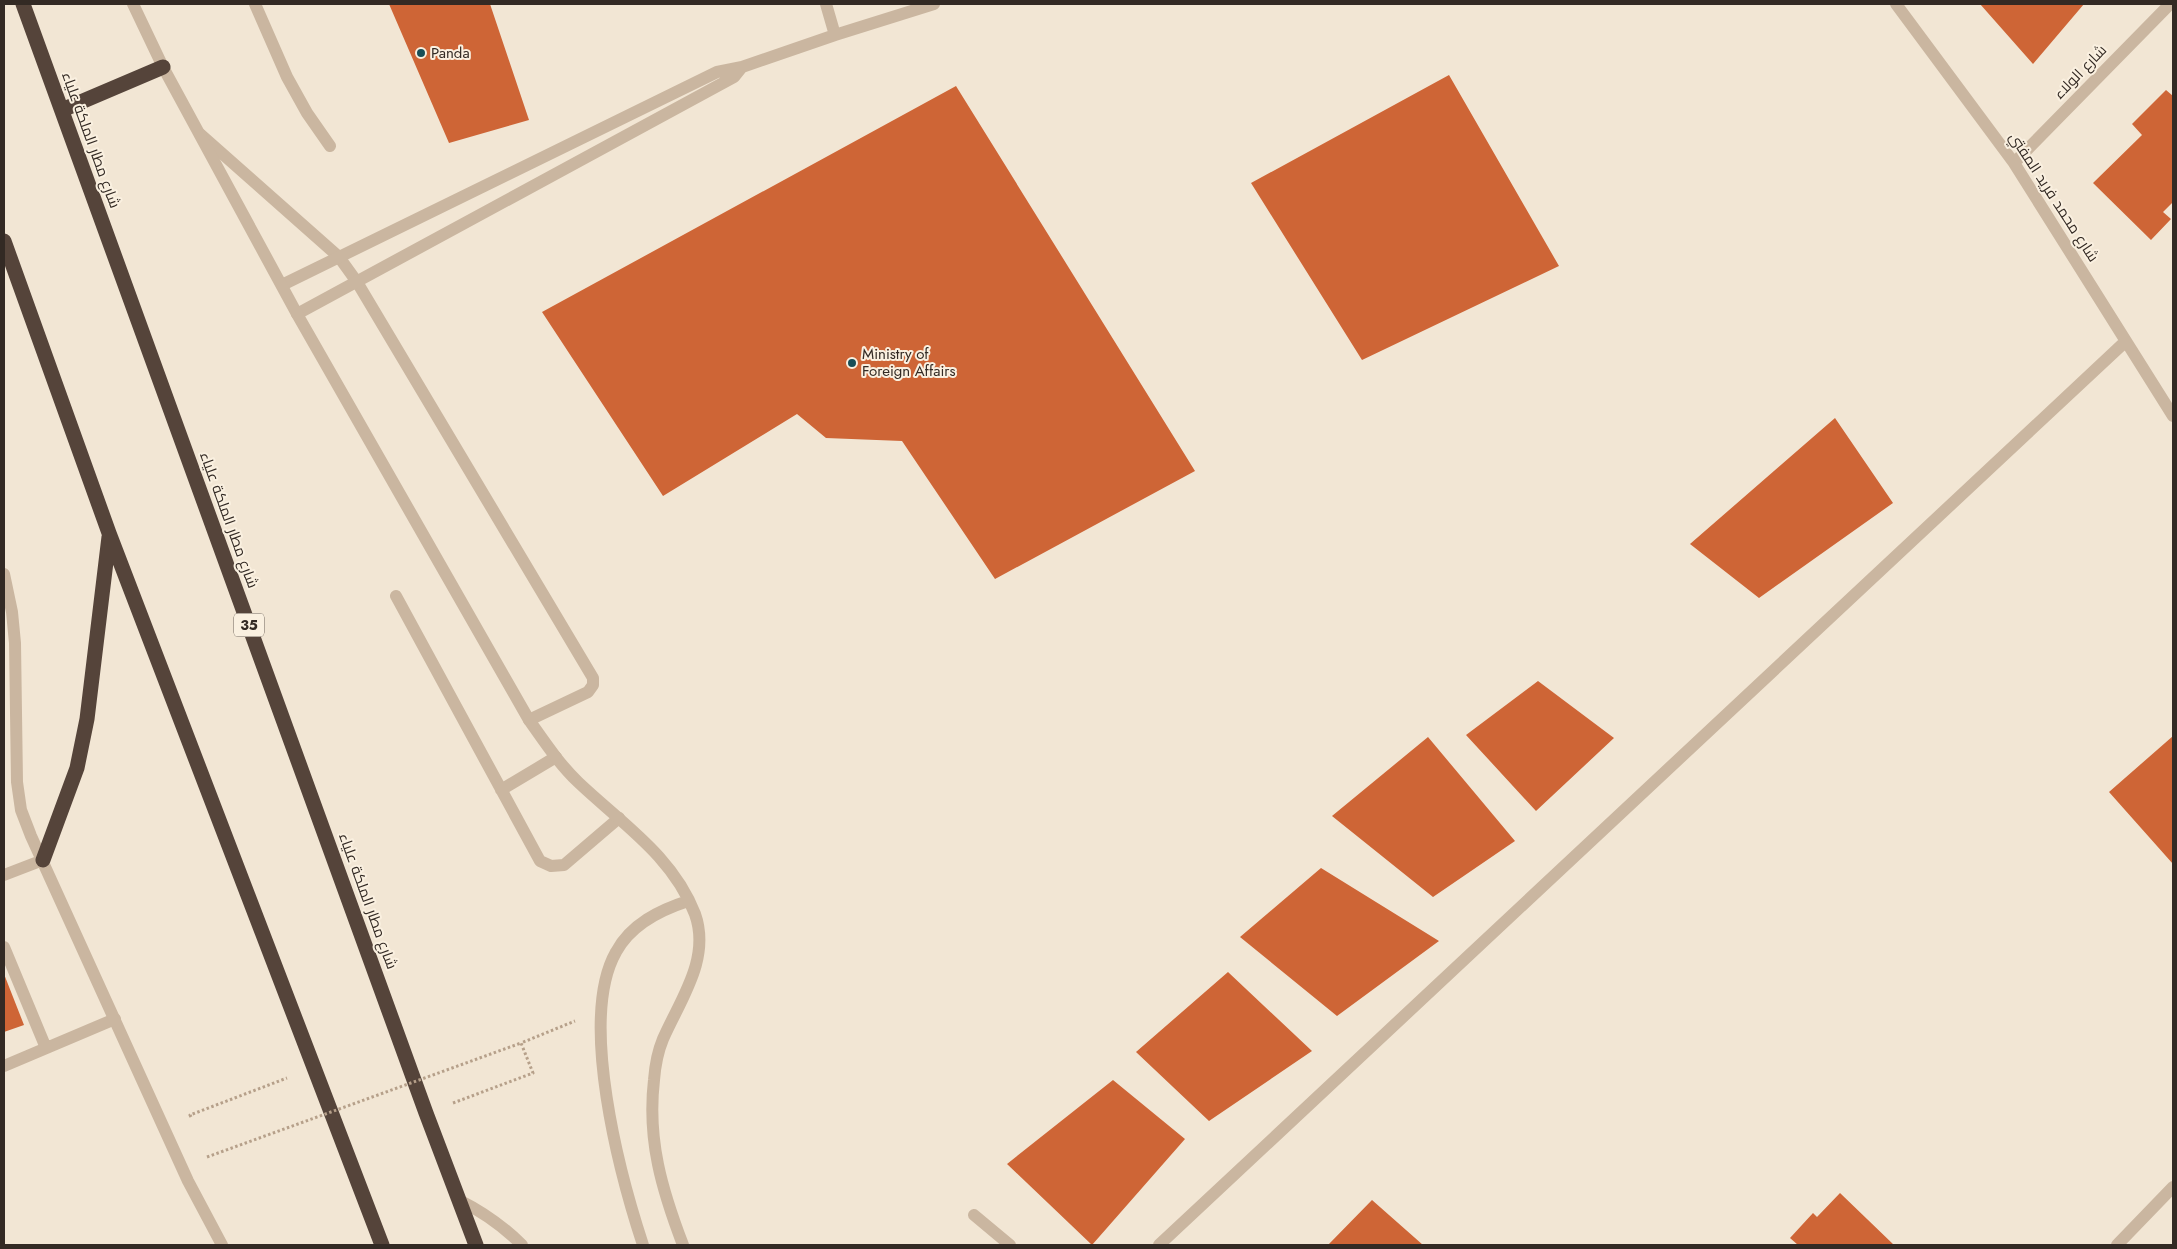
<svg xmlns="http://www.w3.org/2000/svg" width="2177" height="1249" font-family="Jost,Cairo,sans-serif">
  <rect width="100%" height="100%" fill="#f2e6d4"/>
  <path fill="#ce6536" d="M 389,4 L 490,4 L 529,120 L 449,143 Z
    M 1980,4 L 2084,4 L 2033,64 Z
    M 1449,75 L 1559,266 L 1362,360 L 1251,183 Z
    M 956,86 L 1195,471 L 995,579 L 902,441 L 826,438 L 797,414 L 663,496 L 542,312 Z
    M 2166,90 L 2173,96 L 2173,202 L 2163,212 L 2171,219 L 2151,240 L 2093,183 L 2142,135 L 2132,124 Z
    M 1835,418 L 1893,503 L 1759,598 L 1690,544 Z
    M 1538,681 L 1614,738 L 1536,811 L 1466,735 Z
    M 2173,736 L 2173,864 L 2109,792 Z
    M 1428,737 L 1515,841 L 1433,897 L 1332,816 Z
    M 1321,868 L 1439,941 L 1337,1016 L 1240,937 Z
    M 1228,972 L 1312,1051 L 1209,1121 L 1136,1052 Z
    M 4,974 L 24,1025 L 4,1032 Z
    M 1113,1080 L 1185,1139 L 1092,1245 L 1007,1164 Z
    M 1840,1193 L 1894,1245 L 1798,1245 L 1790,1238 L 1813,1213 L 1817,1217 Z
    M 1372,1200 L 1423,1245 L 1328,1245 Z"/>
  <g fill="none" stroke-linecap="round" stroke-linejoin="round">
    <path stroke="#b6a08a" stroke-width="3" stroke-dasharray="2.5 2.5" stroke-linecap="butt" d="M 453,1103 L 533,1073 L 521,1043 L 575,1021
      M 191,1117 L 190,1115 L 287,1078"/>
    <path stroke="#cab6a0" stroke-width="12" d="M 255,4 L 287,77 L 307,113 L 330,146
      M 200,134 L 339,257 L 357,282 L 593,678 L 593,685 L 588,692 L 529,720
      M 396,596 L 540,861 L 551,866 L 564,865 L 619,818
      M 501,790 L 556,757
      M 4,875 L 43,860
      M 4,947 L 46,1048
      M 4,1066 L 115,1019"/>
    <path stroke="#cab6a0" stroke-width="12" d="M 826,4 L 835,35
      M 1896,4 L 2014,163 L 2173,416
      M 2014,163 L 2170,4
      M 282,285 L 717,72 L 742,67 L 835,35 L 934,4
      M 297,314 L 734,77 L 742,67
      M 974,1215 L 1010,1245
      M 1159,1245 L 2126,341
      M 2117,1245 L 2173,1187"/>
    <path stroke="#cab6a0" stroke-width="12" d="M 133,4 L 163,67 L 297,314 L 529,720 C 544,741 559,764 578,782 C 621,823 673,856 695,914 C 711,959 680,1000 663,1039 C 658,1051 655,1067 654,1080 C 647,1140 662,1190 683,1245
      M 4,574 L 12,612 L 15,643 L 17,782 L 21,810 L 31,836 L 188,1181 L 222,1245
      M 459,1200 C 483,1212 503,1226 522,1245
      M 643,1245 C 620,1175 578,1019 616,952 C 631,924 660,910 688,901"/>
    <path stroke="#55443a" stroke-width="15" d="M 23,4 L 426,1113 L 476,1245
      M 62,110 L 163,67
      M 4,241 L 109,533 L 382,1245
      M 43,860 L 77,768 L 87,719 L 109,537"/>
    <path stroke="#b6a08a" stroke-width="3" stroke-dasharray="2.5 2.5" stroke-linecap="butt" d="M 207,1157 L 521,1043"/>
  </g>
  <g fill="#174e57" stroke="#faf0e0" stroke-width="2">
    <circle cx="421" cy="53" r="5"/>
    <circle cx="852" cy="363" r="5"/>
  </g>
  <g text-anchor="middle" stroke-width="4" stroke-linejoin="round" paint-order="stroke">
    <rect fill="#faf0e0" stroke="#6f655c" stroke-width="1" x="234" y="613.5" width="30" height="23" rx="4"/>
    <g font-size="14" font-weight="bold" fill="#332a24">
      <text x="249" y="630">35</text>
    </g>
    <g font-size="15" fill="#332a24" stroke="#faf0e0" text-anchor="start">
      <text x="431" y="58">Panda</text>
      <text x="862" y="359">Ministry of<tspan x="862" dy="17">Foreign Affairs</tspan></text>
    </g>
    <g font-size="15" fill="#332a24" stroke="#faf0e0">
      <text transform="translate(2080 72) rotate(-46)" y="5">شارع الولاء</text>
      <text transform="translate(91 140) rotate(70)" y="5">شارع مطار الملكة علياء</text>
      <text transform="translate(2054 197) rotate(57)" y="5">شارع محمد فريد المفتي</text>
      <text transform="translate(229 520) rotate(70)" y="5">شارع مطار الملكة علياء</text>
      <text transform="translate(368 901) rotate(70)" y="5">شارع مطار الملكة علياء</text>
    </g>
  </g>
  <rect width="2177" height="1249" fill="none" stroke="#332a24" stroke-width="10"/>
</svg>
